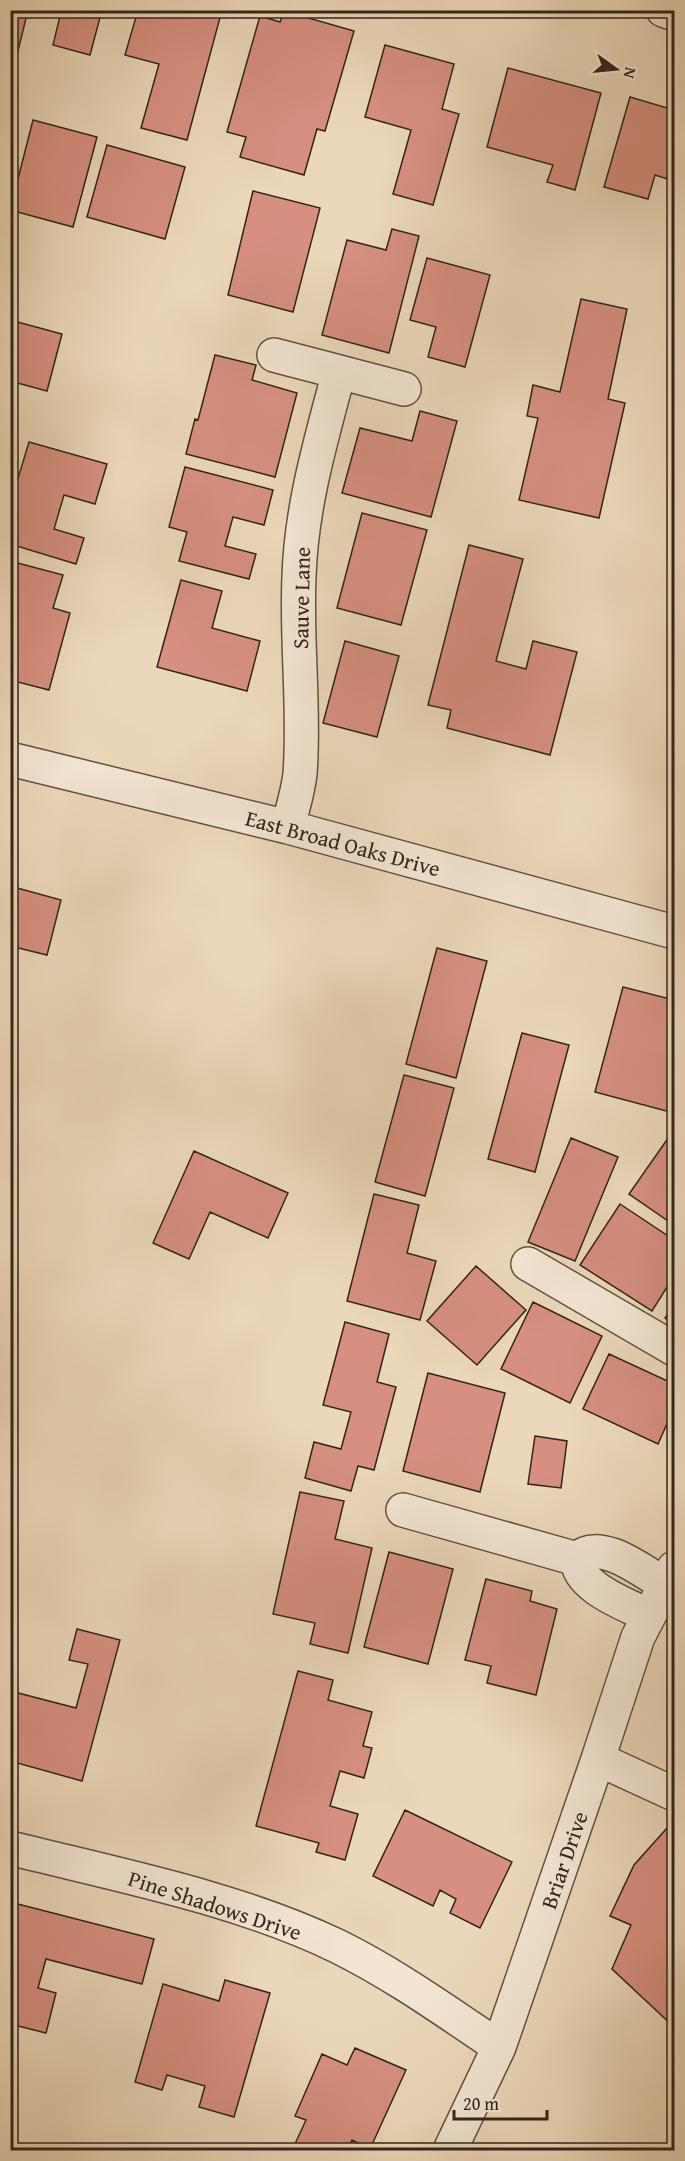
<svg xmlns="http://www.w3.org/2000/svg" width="685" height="2161" font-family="'Gentium Book Plus',serif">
  <rect width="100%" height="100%" fill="#ebd7b9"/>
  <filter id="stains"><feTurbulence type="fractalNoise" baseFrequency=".00333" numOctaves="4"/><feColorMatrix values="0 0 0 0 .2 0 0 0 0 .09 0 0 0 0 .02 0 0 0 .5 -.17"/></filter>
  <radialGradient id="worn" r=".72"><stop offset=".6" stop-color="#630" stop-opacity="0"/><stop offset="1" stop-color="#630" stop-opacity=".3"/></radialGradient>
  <path fill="#d68f80" stroke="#332519" stroke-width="1.5" d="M 10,10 L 28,10 L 15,63 L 10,62 Z
    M 53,10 L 102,10 L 90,55 L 53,45 L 61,12 Z
    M 138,10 L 222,10 L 187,140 L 141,128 L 159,64 L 125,55 Z
    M 284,11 L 354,31 L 325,131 L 317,129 L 304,175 L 240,157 L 246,137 L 227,132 L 260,16 L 280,22 Z
    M 385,45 L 454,64 L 442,109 L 459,114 L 433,205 L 393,194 L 411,130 L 365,117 Z
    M 508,68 L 601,93 L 575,190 L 547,182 L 553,165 L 487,147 Z
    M 630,97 L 674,110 L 674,181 L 655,175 L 648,199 L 604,187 Z
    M 33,120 L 97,137 L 73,227 L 10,210 Z
    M 10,133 L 18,135 L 10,162 Z
    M 107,145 L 185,167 L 165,239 L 87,217 Z
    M 253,191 L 320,208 L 293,312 L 228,295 Z
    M 392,229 L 419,236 L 389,353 L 322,335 L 347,240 L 386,250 Z
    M 427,258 L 490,275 L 465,367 L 428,357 L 436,327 L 410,320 Z
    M 581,299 L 627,309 L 608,399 L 625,403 L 599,518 L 519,500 L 538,418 L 527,416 L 533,385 L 560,392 Z
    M 10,320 L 62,334 L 47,391 L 10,381 Z
    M 215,355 L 256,365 L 252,380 L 297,393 L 275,477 L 186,454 L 195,419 L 198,420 Z
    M 420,411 L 457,421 L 431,517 L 342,493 L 360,428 L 412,441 Z
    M 29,442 L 107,464 L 95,504 L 64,495 L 54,529 L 84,538 L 76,564 L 10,544 L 10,505 Z
    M 185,467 L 273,490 L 264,525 L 233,517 L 225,546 L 256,554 L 249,579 L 179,561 L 187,532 L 169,527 Z
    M 362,513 L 427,530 L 401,625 L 337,608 Z
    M 469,545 L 523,559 L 496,661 L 526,669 L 533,641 L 577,652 L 550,755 L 447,728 L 451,710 L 428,705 Z
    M 10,561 L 63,575 L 53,608 L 70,613 L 49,690 L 10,680 Z
    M 181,580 L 222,591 L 212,628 L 260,641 L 247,691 L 157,667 Z
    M 345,641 L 399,656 L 377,737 L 323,723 Z
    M 10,886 L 61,900 L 47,955 L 10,946 Z
    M 437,948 L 487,961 L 456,1078 L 406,1064 Z
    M 623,987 L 674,1000 L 674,1113 L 595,1092 Z
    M 522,1033 L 569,1045 L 535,1172 L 488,1159 Z
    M 404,1075 L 454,1088 L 425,1196 L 375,1182 Z
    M 671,1134 L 674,1137 L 674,1225 L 629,1194 Z
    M 571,1138 L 618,1157 L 575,1261 L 528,1242 Z
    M 194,1151 L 288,1193 L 268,1238 L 210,1212 L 189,1259 L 153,1243 Z
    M 374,1194 L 419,1205 L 407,1253 L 436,1261 L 420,1320 L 347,1301 Z
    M 620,1204 L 674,1240 L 674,1276 L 652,1311 L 580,1265 Z
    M 476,1266 L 526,1310 L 477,1365 L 427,1321 Z
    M 533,1302 L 602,1336 L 570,1403 L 501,1369 Z
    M 674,1304 L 674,1324 L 665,1318 Z
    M 345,1322 L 389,1334 L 377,1382 L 396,1387 L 374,1470 L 358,1466 L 351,1491 L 305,1478 L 314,1442 L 341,1449 L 351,1412 L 323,1405 Z
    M 609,1354 L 674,1384 L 674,1408 L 658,1444 L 583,1409 Z
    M 428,1373 L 505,1393 L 480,1492 L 403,1471 Z
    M 535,1436 L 567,1441 L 561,1488 L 528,1484 Z
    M 300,1492 L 344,1501 L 335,1539 L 372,1548 L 348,1653 L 310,1644 L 315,1623 L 273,1614 Z
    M 389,1552 L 453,1569 L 428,1664 L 364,1647 Z
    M 486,1579 L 532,1591 L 530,1601 L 557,1609 L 536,1695 L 487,1683 L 491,1666 L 465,1660 Z
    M 77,1629 L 120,1640 L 82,1781 L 10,1761 L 10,1708 L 14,1709 L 18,1693 L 76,1708 L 88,1664 L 69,1660 Z
    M 298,1671 L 333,1680 L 328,1700 L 372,1712 L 363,1746 L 372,1748 L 364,1778 L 340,1771 L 330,1806 L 358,1814 L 345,1860 L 316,1852 L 319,1843 L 256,1826 Z
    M 405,1810 L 512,1862 L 480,1928 L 450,1913 L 456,1899 L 440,1890 L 433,1906 L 373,1876 Z
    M 668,1827 L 674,1834 L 673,1868 L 674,1869 L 674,2027 L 612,1969 L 631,1925 L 610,1916 L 634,1865 Z
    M 10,1902 L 154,1939 L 142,1984 L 46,1959 L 38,1988 L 56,1993 L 46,2033 L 10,2024 Z
    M 225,1980 L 270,1993 L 234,2117 L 199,2107 L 205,2086 L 167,2075 L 162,2090 L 135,2082 L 163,1984 L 219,2001 Z
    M 355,2048 L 406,2070 L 370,2149 L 352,2140 L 347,2150 L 303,2150 L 294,2146 L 306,2120 L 295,2116 L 322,2054 L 347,2065 Z"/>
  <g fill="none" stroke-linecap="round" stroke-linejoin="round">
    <defs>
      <path id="minor" d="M 663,10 L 674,14
        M 274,355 L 404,389
        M 10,759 L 288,827 L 674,932
        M 288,827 C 292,810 298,792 300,774 C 305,709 296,643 299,577 C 301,507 321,440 339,372
        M 528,1264 L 674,1349
        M 403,1510 L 577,1559
        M 649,1616 C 626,1604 578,1588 577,1559 C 600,1537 642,1571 664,1584
        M 598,1759 L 674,1794
        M 10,1848 C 118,1875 237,1898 337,1946 C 394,1974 447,2012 499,2047
        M 450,2150 L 499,2047 L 598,1759 L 638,1637 L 674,1568"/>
    </defs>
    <use href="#minor" stroke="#615241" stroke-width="36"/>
    <use href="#minor" stroke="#f2e5d2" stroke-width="33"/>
  </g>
  <g text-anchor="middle" stroke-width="6" stroke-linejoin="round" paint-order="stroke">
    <g font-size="22" fill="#332519" stroke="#f2e5d2">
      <text transform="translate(301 598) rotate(-89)" y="8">Sauve Lane</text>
      <text transform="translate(343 843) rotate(15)" y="8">East Broad Oaks Drive</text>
      <text transform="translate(564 1860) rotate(-71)" y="8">Briar Drive</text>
      <text transform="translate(215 1905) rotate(18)" y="8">Pine Shadows Drive</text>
    </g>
  </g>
  <rect width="685" height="2161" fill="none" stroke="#ebd7b9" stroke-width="36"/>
  <rect x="12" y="12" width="661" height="2137" fill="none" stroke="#332519" stroke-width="3"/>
  <rect x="18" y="18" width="649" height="2125" fill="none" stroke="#332519" stroke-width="1.5"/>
  <g transform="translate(616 69) rotate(105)" stroke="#f2e5d2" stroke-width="4.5" paint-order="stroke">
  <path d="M0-4.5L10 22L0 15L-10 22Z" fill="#332519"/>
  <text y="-9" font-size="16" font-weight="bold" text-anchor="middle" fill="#332519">N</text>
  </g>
  <path d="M454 2110v9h93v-9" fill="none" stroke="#332519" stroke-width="3"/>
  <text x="463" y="2110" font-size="18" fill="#332519" stroke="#f2e5d2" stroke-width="4.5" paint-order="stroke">20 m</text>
  <rect width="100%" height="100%" filter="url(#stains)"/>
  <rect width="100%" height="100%" fill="url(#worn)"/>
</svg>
